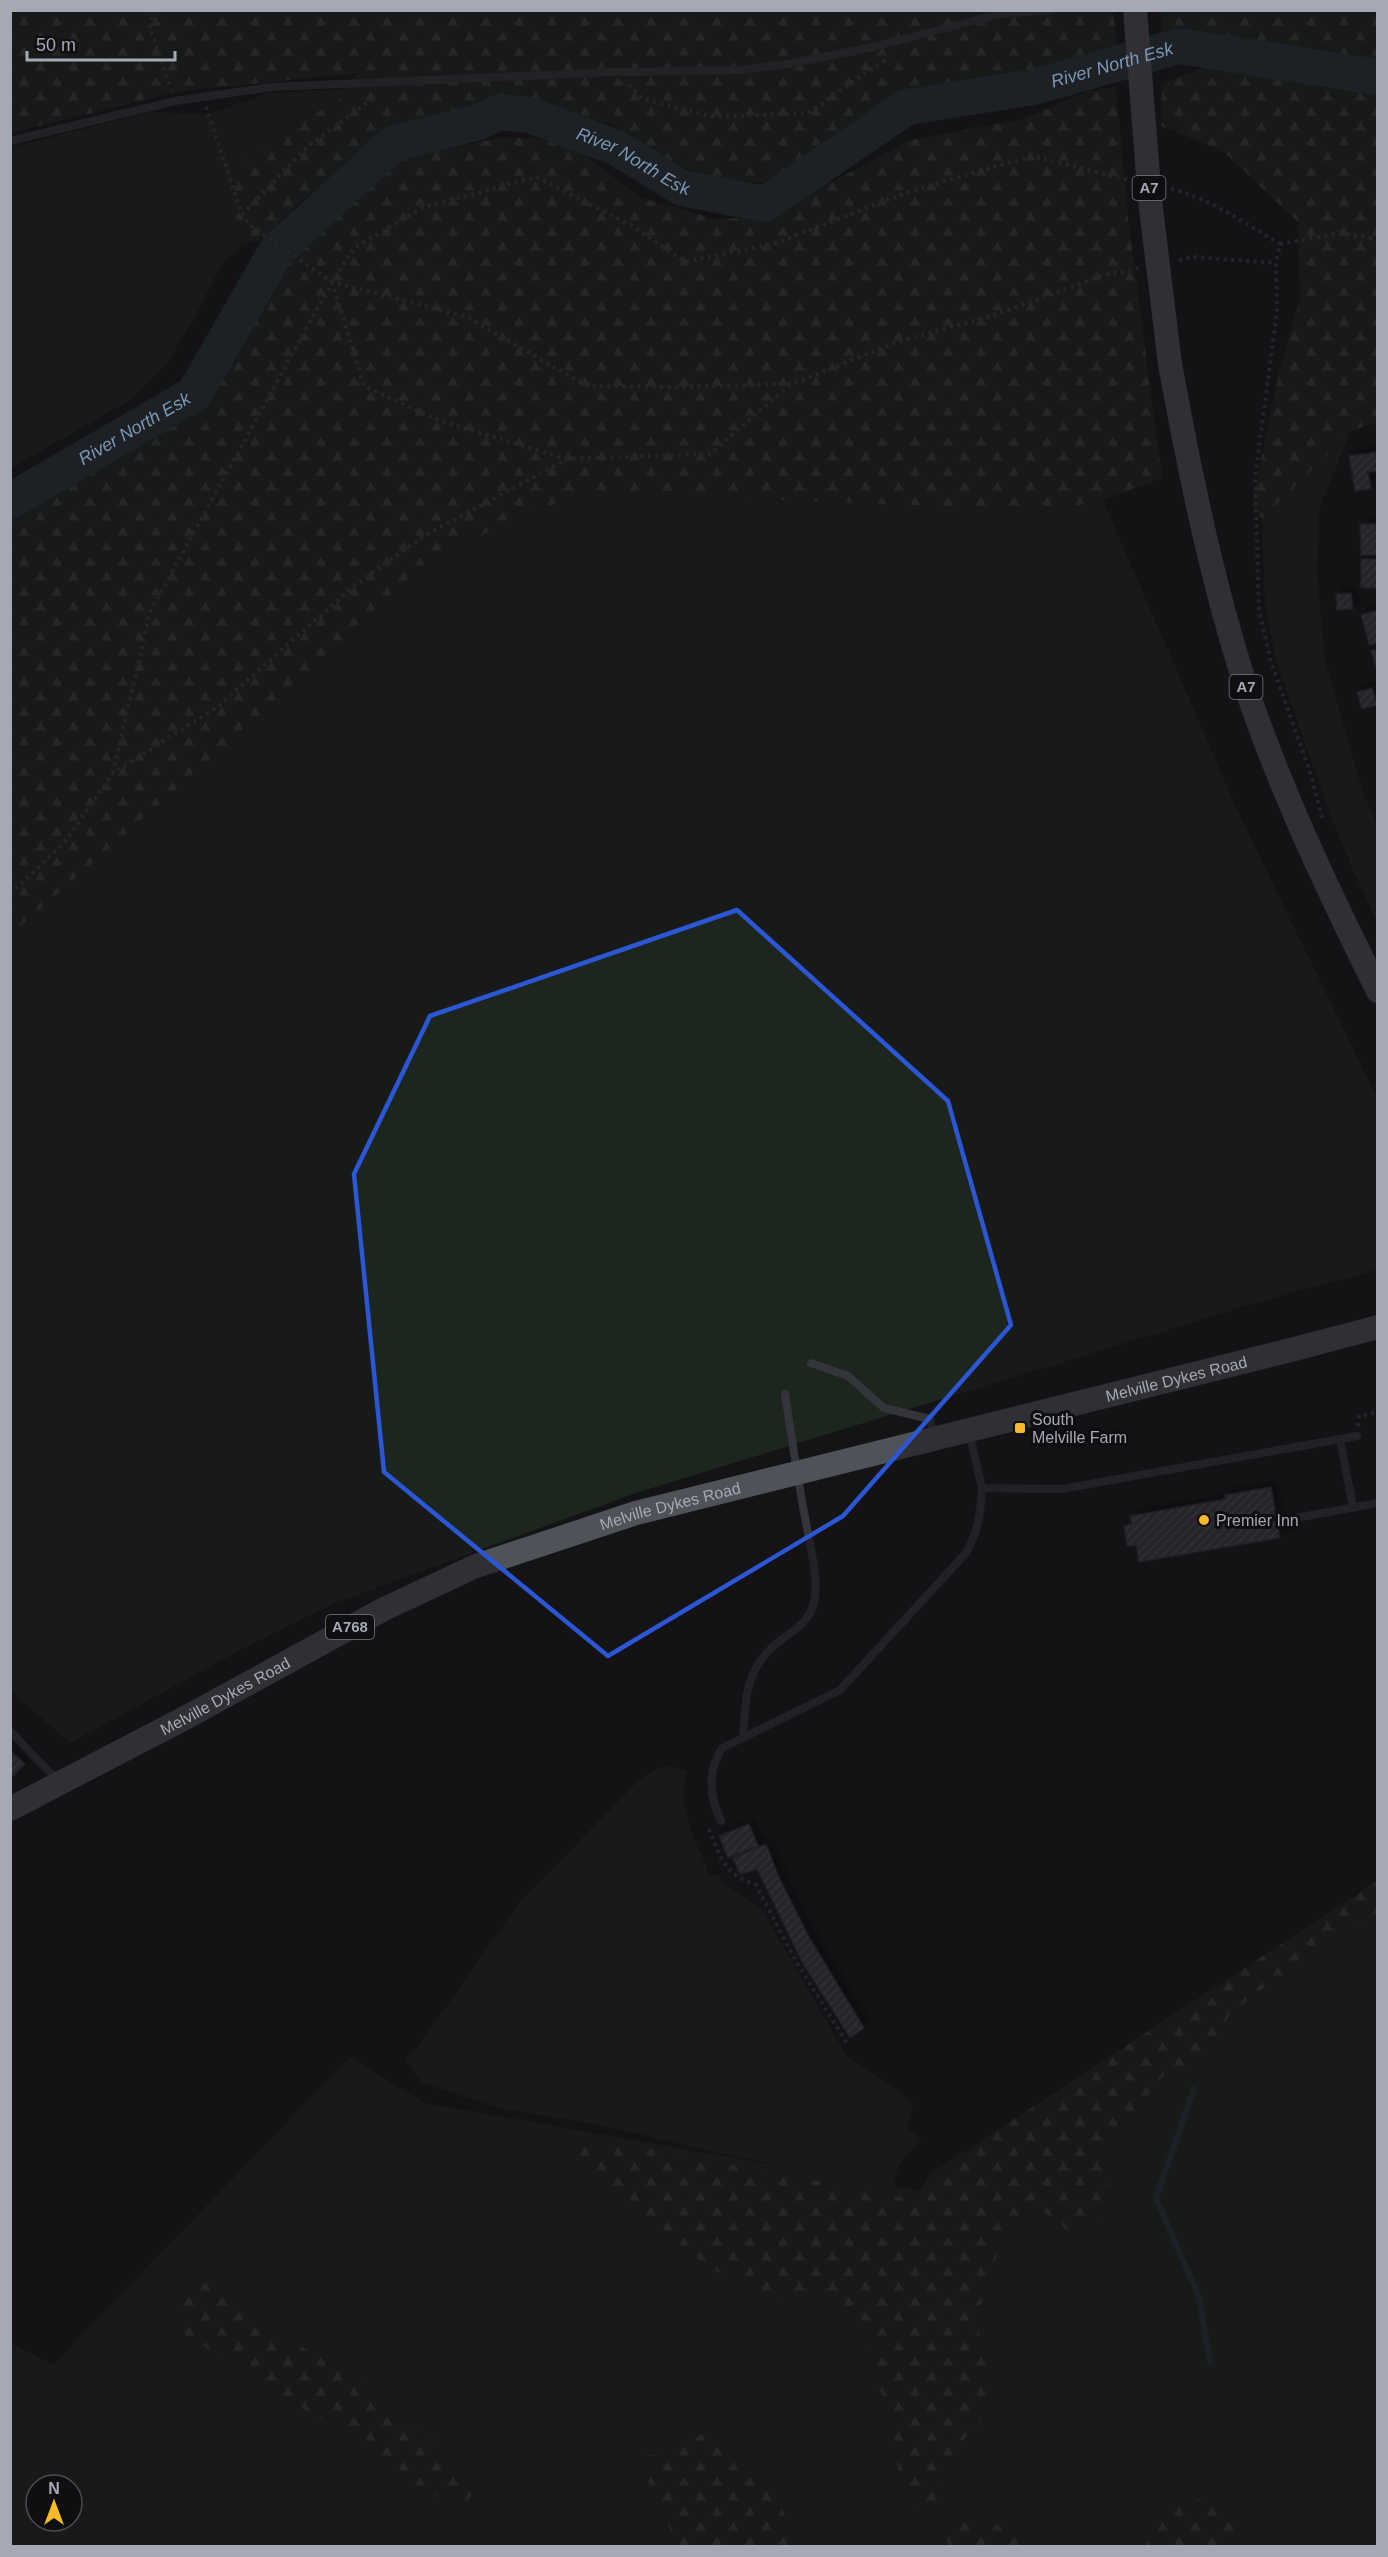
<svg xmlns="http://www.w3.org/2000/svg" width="1388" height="2557" font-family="Arial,sans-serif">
  <defs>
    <pattern id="forest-firs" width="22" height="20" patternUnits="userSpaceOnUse" patternTransform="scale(1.5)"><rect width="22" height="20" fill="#1d251f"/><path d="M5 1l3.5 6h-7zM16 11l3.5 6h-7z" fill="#3b423d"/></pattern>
    <pattern id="building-hatch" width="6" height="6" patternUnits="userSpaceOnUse" patternTransform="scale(1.5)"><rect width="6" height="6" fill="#3e3e42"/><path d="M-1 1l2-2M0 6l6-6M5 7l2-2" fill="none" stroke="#57575b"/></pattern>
    <filter id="shadow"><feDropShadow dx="5.5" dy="-5.5" stdDeviation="3" flood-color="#0009"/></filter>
  </defs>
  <rect width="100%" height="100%" fill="#141315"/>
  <path fill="#1d251f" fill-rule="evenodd" d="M 348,89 L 340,99 L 226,176 L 242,246 L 222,263 L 198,311 L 166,365 L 132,399 L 11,468 L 11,147 L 151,112 L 209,114 L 269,93 Z
    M 1351,431 L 1319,509 L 1317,574 L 1325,660 L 1364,796 L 1377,824 L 1377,921 L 1353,870 L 1330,814 L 1276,660 L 1265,602 L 1262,519 Z
    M 583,492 L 1050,511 L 1103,500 L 1237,810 L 1377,1098 L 1377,1270 L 1265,1300 L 636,1493 L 335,1603 L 238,1651 L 70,1743 L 11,1691 L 10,935 L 269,707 L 433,556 Z
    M 664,1766 L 687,1770 C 676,1807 696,1841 710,1875 L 718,1874 L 724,1885 L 762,1910 L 846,2055 L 914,2103 L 906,2129 L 923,2140 C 907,2151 895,2166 894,2186 L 929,2192 L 1377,1897 L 1377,2546 L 11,2546 L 10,2342 L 53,2365 L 350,2057 L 424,2103 L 797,2169 L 701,2149 L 601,2125 L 499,2108 L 421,2082 L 405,2059 L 418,2047 L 519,1903 L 640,1779 ZM 36,2485 L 72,2485 L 72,2521 L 36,2521 Z"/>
  <path fill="url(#forest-firs)" d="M 1113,10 L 1117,45 L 1046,67 L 940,85 L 878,116 L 792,179 L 719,185 L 664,157 L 612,124 L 549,111 L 496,103 L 471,113 L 417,122 L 375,140 L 294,208 L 263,239 L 242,246 L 226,176 L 260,144 L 340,99 L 359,73 L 181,91 L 11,133 L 11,11 Z
    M 1160,11 L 1377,11 L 1377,61 L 1312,48 L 1162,33 Z
    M 1206,67 L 1295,76 L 1377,95 L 1377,422 L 1351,431 L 1262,519 L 1252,505 L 1279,373 L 1300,298 L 1298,222 L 1223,151 L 1161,126 L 1162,84 Z
    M 1116,87 L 1128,218 L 1162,478 L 1103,500 L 1050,511 L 583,492 L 433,556 L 269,707 L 11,935 L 11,511 L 99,466 L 203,399 L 254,322 L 286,256 L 343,198 L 400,159 L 504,137 L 567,141 L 639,197 L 715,219 L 766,217 L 911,140 L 1023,119 L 1089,91 Z
    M 1377,1881 L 1377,1913 L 1273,1981 L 1230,2014 L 1211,2048 L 1192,2064 L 1169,2072 L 1149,2088 L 1150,2112 L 1100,2156 L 1114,2194 L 1102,2218 L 1074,2235 L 1040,2209 L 1019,2213 C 1001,2240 977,2297 979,2330 C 980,2354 994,2378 988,2402 C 981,2428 955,2443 945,2467 C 942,2474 944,2483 943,2490 C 942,2497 938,2505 935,2512 L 914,2506 L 902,2484 L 888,2433 L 887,2408 L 874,2376 L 865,2330 L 839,2302 L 811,2294 L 782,2297 L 753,2289 L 708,2267 L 615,2189 L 576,2151 L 574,2141 L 588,2140 L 661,2151 L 916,2200 L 929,2175 Z
    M 198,2279 L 242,2307 L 282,2338 L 364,2376 L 386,2402 L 423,2430 L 478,2488 L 461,2507 L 416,2484 L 379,2452 L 327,2423 L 178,2330 L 179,2294 Z
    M 700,2435 L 712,2435 L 730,2454 L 772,2487 L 795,2536 L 797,2546 L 683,2546 L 671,2533 L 662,2505 L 646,2479 L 643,2456 L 679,2451 Z
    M 1209,2497 L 1235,2514 L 1238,2546 L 1145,2546 L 1170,2506 Z
    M 968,2515 L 998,2526 L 1022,2541 L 1036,2546 L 948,2546 L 945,2526 Z"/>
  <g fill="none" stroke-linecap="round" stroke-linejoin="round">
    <path stroke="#293239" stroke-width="6" d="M 1194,2089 L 1156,2198 L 1199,2297 L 1210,2362"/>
    <path stroke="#293239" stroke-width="36" id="s1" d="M 10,501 L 194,394 L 277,250 L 393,144 L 479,122 L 499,112 L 529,115 L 615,147 L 682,188 L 765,204 L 907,107 L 1034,87 L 1179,46 L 1378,77"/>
  </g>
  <path fill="url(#building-hatch)" stroke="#2e2d31" stroke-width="1.5" filter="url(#shadow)" d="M 1378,452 L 1378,471 L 1368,472 L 1371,489 L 1355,491 L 1349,456 Z
    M 1360,524 L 1378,524 L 1378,555 L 1361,555 Z
    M 1361,559 L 1378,559 L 1378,588 L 1361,588 Z
    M 1351,593 L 1353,609 L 1337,610 L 1336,594 Z
    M 1378,610 L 1378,643 L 1369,645 L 1361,615 Z
    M 1378,649 L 1378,674 L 1371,651 Z
    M 1372,688 L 1377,705 L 1362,709 L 1357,692 Z
    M 1271,1487 L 1280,1538 L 1139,1562 L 1136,1545 L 1127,1546 L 1124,1526 L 1132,1524 L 1130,1516 L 1226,1499 L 1225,1495 Z
    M 10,1750 L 25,1764 L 10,1779 Z
    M 749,1824 L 758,1846 L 728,1858 L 719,1836 Z
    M 766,1844 L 778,1875 L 809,1937 L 864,2028 L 850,2038 L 802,1962 L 757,1869 L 740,1875 L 733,1858 Z"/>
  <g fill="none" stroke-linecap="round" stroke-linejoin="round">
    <path stroke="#3a3c41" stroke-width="4" stroke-dasharray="3 4.5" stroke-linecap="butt" d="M 154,10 L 150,28 L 171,89
      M 629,85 L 643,99 L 714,117 L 808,113 L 889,57
      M 206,107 L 242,215 L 251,226 L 332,282 L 467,317 L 587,386 L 673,387 L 792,384 L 897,342 L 998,314 L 1101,276 L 1139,268
      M 1171,189 C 1210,198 1246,224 1280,244 L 1276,263 L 1277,312 L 1255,477 L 1259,611 L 1271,662 L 1311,775 L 1322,818
      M 242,215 L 305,149 L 376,96
      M 1280,244 L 1340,233 L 1378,239
      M 1179,260 L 1192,257 L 1276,263
      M 332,282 L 364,386 L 440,421 L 567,459
      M 113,773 L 150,612 L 332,282 L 354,248 L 424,207 L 537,177 L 634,227 L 685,262 L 776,243 L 911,191 L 1032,156 L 1128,180
      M 10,894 L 64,843 L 113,773 L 216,708 L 354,586 L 424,536 L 568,459 L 710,454 L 790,385
      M 1358,1426 L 1359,1416 L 1378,1412
      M 709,1829 C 720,1858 725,1875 756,1885 L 797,1963 L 847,2043"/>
    <path stroke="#34353a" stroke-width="8" d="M 10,141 L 175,101 L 271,87 L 615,72 L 740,70 L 788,64 L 873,47 L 1000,14 L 1051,10
      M 811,1363 L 848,1376 L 884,1408 L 930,1419 L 933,1436
      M 969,1432 L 982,1488 L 1062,1489 L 1357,1436
      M 1340,1439 L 1353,1507
      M 1296,1518 L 1378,1503
      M 10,1731 L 57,1780
      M 743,1737 C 746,1695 745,1667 782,1639 C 797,1628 808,1623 814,1603 C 820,1580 808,1536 804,1512 C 797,1473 791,1434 785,1394
      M 721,1821 C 709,1796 707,1772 722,1748 L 840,1690 L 966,1553 C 978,1532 981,1513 982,1488"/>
    <g stroke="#505259" stroke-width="24">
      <path d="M 1170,364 C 1190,473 1212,582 1246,687 C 1281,792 1329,892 1378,991"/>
      <path id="s2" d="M 10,1809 L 185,1718 L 384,1609 L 476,1566 L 636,1513 L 1283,1352 L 1378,1327"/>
    </g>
    <path stroke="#505259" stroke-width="24" d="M 1135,10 L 1150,200 L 1170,364"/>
  </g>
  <path d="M0 0H1388V2557H0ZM 737,910 L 948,1101 L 1011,1325 L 843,1516 L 608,1656 L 384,1472 L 354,1174 L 430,1016 Z" fill="#141315" fill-opacity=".55" fill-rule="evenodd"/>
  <path fill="none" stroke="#2b57d5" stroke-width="4.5" stroke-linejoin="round" d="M 737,910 L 948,1101 L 1011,1325 L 843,1516 L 608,1656 L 384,1472 L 354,1174 L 430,1016 Z"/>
  <g fill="#f7bb2a" stroke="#0f0e10" stroke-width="2">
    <rect x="1014" y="1422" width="12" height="12" rx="3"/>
    <circle cx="1204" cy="1520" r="6"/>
  </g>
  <g text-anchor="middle" stroke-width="6" stroke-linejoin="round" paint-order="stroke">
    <g fill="#0f0e10" stroke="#787a84" stroke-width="1.5">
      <rect x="1132.5" y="176" width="33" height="24" rx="4.5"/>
      <rect x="1229.5" y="675" width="33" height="24" rx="4.5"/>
      <rect x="326" y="1615" width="48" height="24" rx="4.5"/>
    </g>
    <g font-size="15" font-weight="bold" fill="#a5a9b6">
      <text x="1149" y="193">A7</text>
      <text x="1246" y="692">A7</text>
      <text x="350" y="1632">A768</text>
    </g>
    <g font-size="16" fill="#a5a9b6" stroke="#0f0e10">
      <text dy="6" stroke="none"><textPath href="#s2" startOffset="1251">Melville Dykes Road</textPath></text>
      <text dy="6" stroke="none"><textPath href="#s2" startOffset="729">Melville Dykes Road</textPath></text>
      <text dy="6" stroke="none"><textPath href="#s2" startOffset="243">Melville Dykes Road</textPath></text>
    </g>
    <g font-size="16" fill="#a5a9b6" stroke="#0f0e10" text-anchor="start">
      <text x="1032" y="1425">South<tspan x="1032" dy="18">Melville Farm</tspan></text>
      <text x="1216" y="1526">Premier Inn</text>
    </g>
    <g font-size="18" font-style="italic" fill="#7a96b3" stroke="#0f0e10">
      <text dy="6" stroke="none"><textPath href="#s1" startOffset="1314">River North Esk</textPath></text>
      <text dy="6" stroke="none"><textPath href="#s1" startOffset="792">River North Esk</textPath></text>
      <text dy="6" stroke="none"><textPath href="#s1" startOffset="144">River North Esk</textPath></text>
    </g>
  </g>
  <rect width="1388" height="2557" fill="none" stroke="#a5a9b6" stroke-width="24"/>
  <g transform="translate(54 2503)"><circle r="28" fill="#0f0e10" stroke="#4b4c52" stroke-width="1.5"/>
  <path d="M0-4.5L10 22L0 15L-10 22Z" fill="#f7bb2a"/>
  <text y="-9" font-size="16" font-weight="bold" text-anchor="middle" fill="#a5a9b6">N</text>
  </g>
  <path d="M27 51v9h148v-9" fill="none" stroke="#a5a9b6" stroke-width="3"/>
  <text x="36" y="51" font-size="18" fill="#a5a9b6" stroke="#0f0e10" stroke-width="4.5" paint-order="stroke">50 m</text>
</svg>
